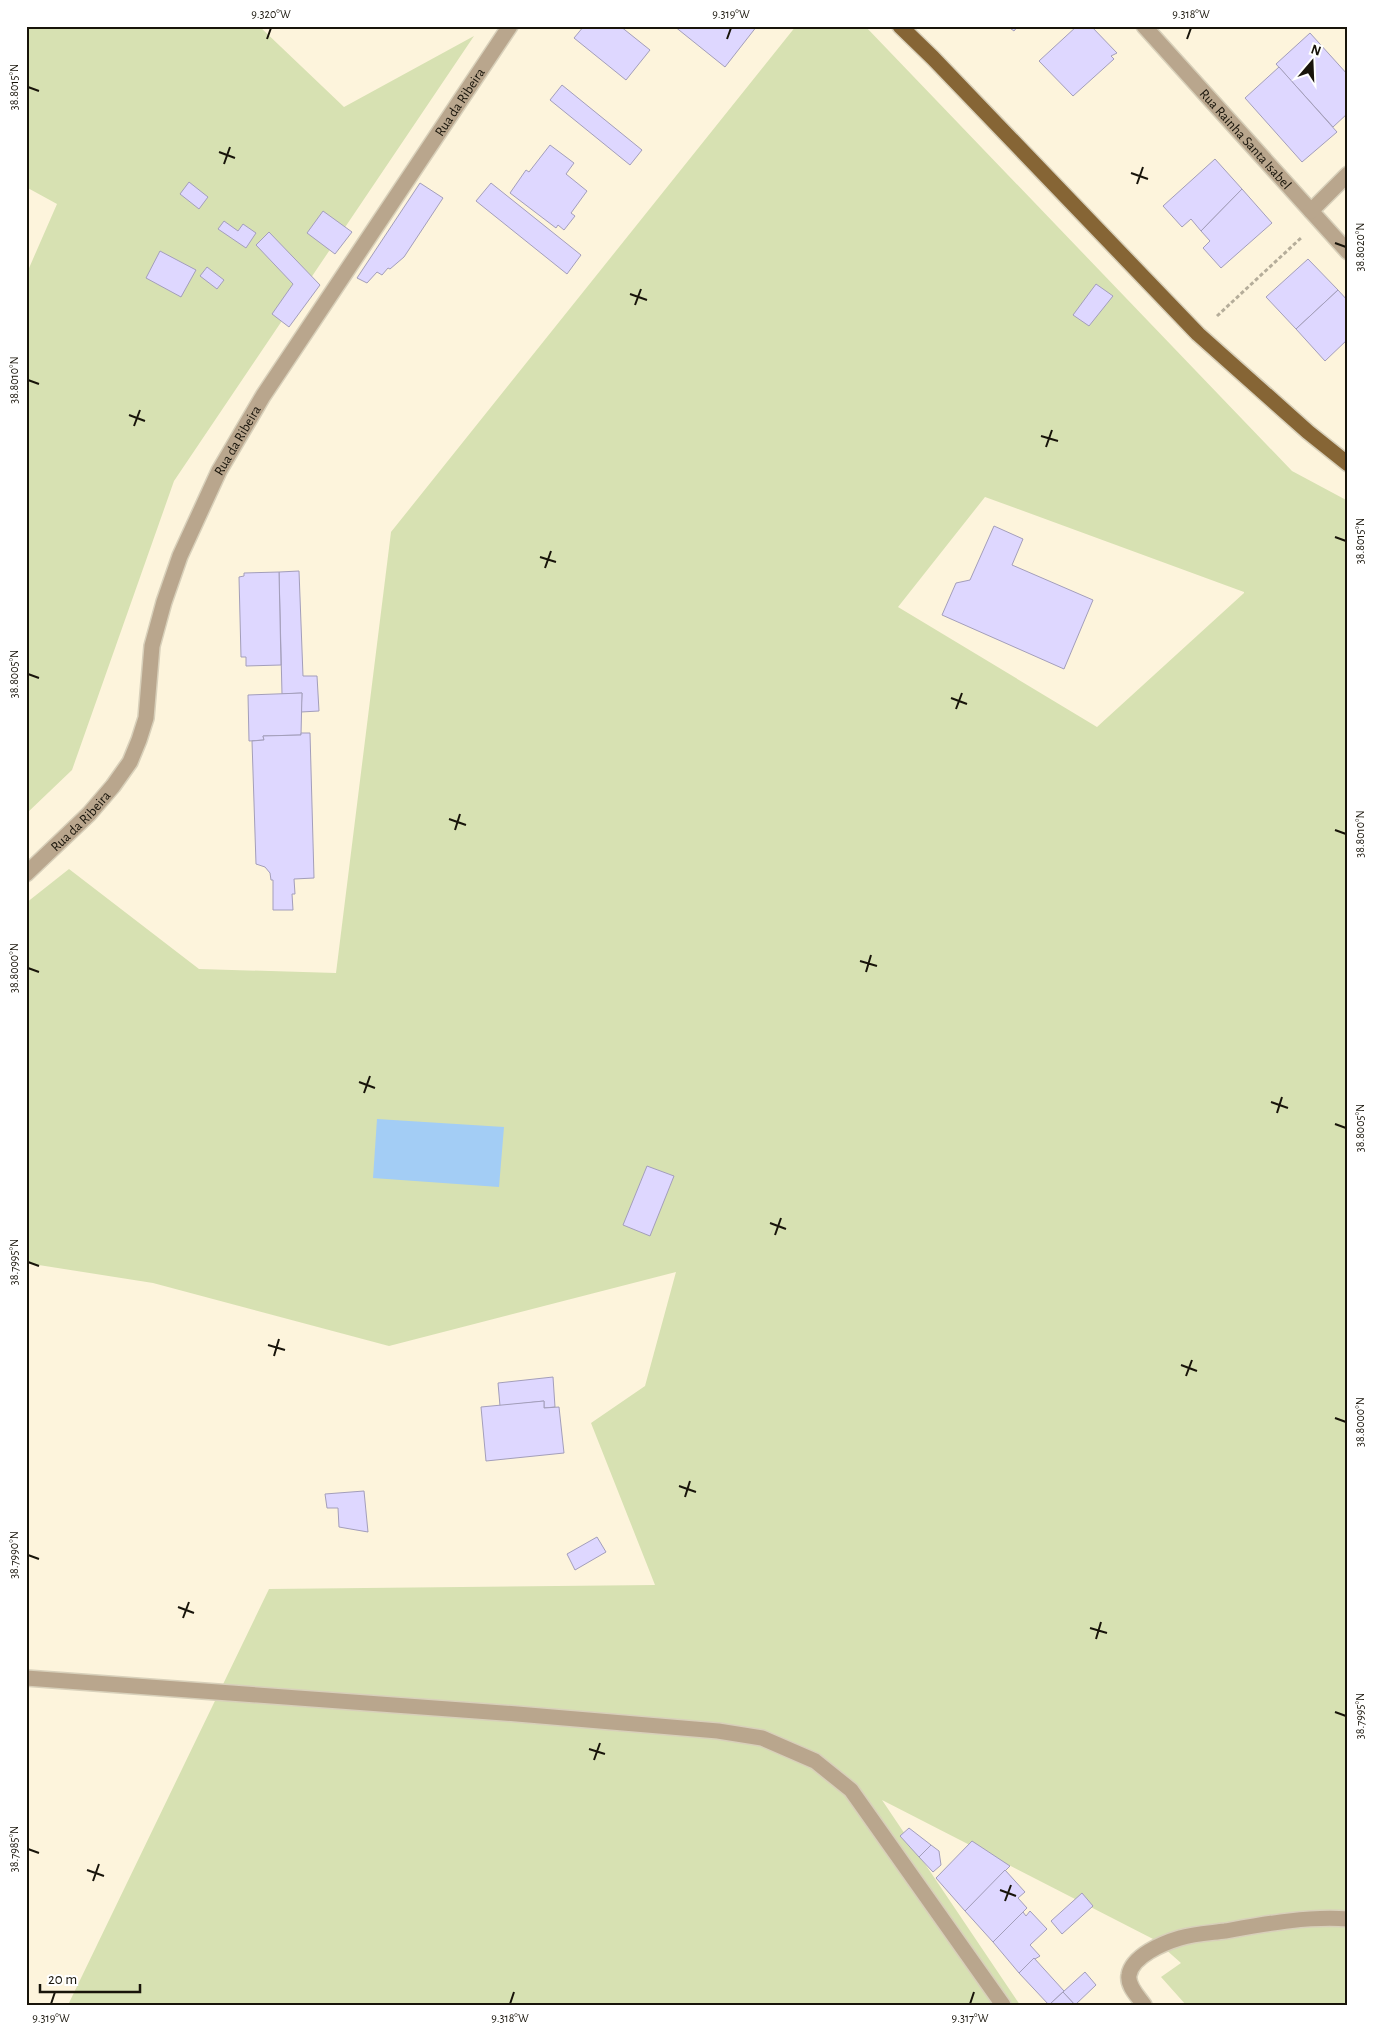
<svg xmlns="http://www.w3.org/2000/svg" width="1374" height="2031" viewBox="0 0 1374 2031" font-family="'Alegreya Sans',sans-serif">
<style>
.green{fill:#d7e1b2;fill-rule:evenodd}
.water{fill:#a3cdf5}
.building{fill:#ded7ff;stroke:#a39eba}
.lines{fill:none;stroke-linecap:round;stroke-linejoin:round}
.minor-casing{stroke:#d8d0ba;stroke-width:18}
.major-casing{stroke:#d8d0ba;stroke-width:18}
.path{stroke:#b5ad9a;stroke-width:3;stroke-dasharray:4 2.5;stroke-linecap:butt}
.minor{stroke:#b9a68d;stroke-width:15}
.major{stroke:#866535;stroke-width:15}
.ticks{fill:none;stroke:#18140a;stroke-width:2}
.labels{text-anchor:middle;stroke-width:4;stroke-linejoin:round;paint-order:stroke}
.street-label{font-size:14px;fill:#18140a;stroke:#fff}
.neatline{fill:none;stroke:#18140a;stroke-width:2}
.ticks-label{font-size:12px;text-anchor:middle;fill:#18140a}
</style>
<rect width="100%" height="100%" fill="#fdf4dc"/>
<g class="green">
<path d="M26,26h233l85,81 130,-71 -300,445 -102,289 -46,44v-539l31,-71 -31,-17z"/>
<path d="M796,26h69l427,445 56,30v1504h-162l-25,-28 20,-14 -26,-23 -273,-140 138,205h-952l201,-416 386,-4 -64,-162 54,-37 31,-114 -287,74 -236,-63 -127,-20v-360l43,-34 130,100 137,4 55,-441zM985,497l259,95v1l-147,134 -199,-120z"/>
</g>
<path class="water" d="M377,1119l127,8 -5,60 -126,-9z"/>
<g class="building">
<path d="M584,26h36l30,24 -24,30 -52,-42z"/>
<path d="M674,26h83l-32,41z"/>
<path d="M1007,26h11l-4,5z"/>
<path d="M1077,26h14l26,27 -6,3 3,3 -41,37 -34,-35z"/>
<path d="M1310,33l38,42v38l-15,14 -57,-63z"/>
<path d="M1279,67l58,65 -35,30 -57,-64z"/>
<path d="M562,85l80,65 -12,15 -80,-65z"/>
<path d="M550,145l24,18 -8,11 21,17 -16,22 4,3 -11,14 -6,-5 -2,3 -46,-35 16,-23 3,2z"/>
<path d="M1215,159l27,30 -41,42 -10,-12 -9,8 -19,-21z"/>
<path d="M189,182l19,15 -9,12 -19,-15z"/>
<path d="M420,183l23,15 -39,59 -14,12 -2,-1 -6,7 -5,-3 -10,11 -10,-5z"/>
<path d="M491,183l90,72 -14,19 -91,-73z"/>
<path d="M1242,189l30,34 -51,45 -18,-20 7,-7 -9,-10z"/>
<path d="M323,211l29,21 -17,22 -28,-21z"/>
<path d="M224,221l14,10 5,-7 13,9 -10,15 -28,-19z"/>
<path d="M269,232l51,53 -31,42 -17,-13 21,-30 -37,-39z"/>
<path d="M160,251l36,19 -15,27 -35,-19z"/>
<path d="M1308,259l30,31 -42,39 -30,-32z"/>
<path d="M207,267l17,13 -7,9 -17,-13z"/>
<path d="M1096,284l17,12 -24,30 -16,-11z"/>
<path d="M1338,290l10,11v38l-23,22 -29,-32z"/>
<path d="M994,526l29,13 -11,26 81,35 -29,69 -122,-54 14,-32 14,-3z"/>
<path d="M299,571l4,105h14l2,35 -18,1 1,-19 -20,1 -3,-122z"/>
<path d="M279,572l2,93 -35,1v-9h-5l-2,-80 5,-1v-3z"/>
<path d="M302,693l-1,42 -38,1 1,4 -15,1 -1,-46z"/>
<path d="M301,733h9l4,145 -20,1 1,15h-3l1,16h-20v-30h-2l-1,-7 -5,-6 -9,-3 -4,-123 12,-1 -1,-4 38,-1z"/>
<path d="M647,1166l27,10 -24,60 -27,-11z"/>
<path d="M553,1377l2,30 -11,1v-7l-44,5 -2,-23z"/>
<path d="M544,1401v7l15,-1 5,46 -78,8 -5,-54z"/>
<path d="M364,1491l4,41 -29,-5 -1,-19h-11l-2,-14z"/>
<path d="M597,1537l9,15 -31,18 -8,-16z"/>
<path d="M909,1828l22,17 -12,12 -19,-21z"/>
<path d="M972,1841l38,25 -45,45 -29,-33z"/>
<path d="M931,1845l8,6 2,14 -8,7 -14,-15z"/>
<path d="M1005,1870l20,22 -7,6 9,10 -34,34 -28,-31z"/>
<path d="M1082,1893l11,13 -31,28 -11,-13z"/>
<path d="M1030,1911l17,18 -17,16 10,11 -5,3 -1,-1 -15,15 -26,-31 30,-30 3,4z"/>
<path d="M1034,1958l30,33 -15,14 -30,-32z"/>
<path d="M1085,1972l11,13 -21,20 -12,-13z"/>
<path d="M1063,1992l12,13h-26z"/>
</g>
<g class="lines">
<defs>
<g id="minor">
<path id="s1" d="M1144,26l204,226"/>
<path d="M1311,211l37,-37"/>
<path id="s2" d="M26,874l63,-60 24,-28 17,-24 9,-22 7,-22 6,-72 12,-44 16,-46 39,-85 44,-75 247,-370"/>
<path d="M26,1678l491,36 201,17 44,7 53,23 36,29 152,215"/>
<path d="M1144,2005c-6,-9 -17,-19 -15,-30 3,-19 34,-32 51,-37 14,-4 30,-5 45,-7 40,-7 82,-15 123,-12"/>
</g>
<path id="major" d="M900,26l33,32 265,276 110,98 40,32"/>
</defs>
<use href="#minor" class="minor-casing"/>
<use href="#major" class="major-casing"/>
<path class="path" d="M1217,316l85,-79"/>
<use href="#minor" class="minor"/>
<use href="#major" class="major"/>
</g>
<path class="ticks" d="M267,39l4,-11M727,39l4,-11M1187,39l4,-11M28,87l11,4M219,152l16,6M224,164l6,-17M1131,173l17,6M1137,184l6,-17M1335,243l11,4M630,294l17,6M635,305l6,-16M28,380l11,4M129,415l16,6M134,426l6,-16M1041,436l17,5M1046,447l6,-17M1335,537l11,4M540,557l16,5M545,568l6,-17M28,674l11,4M951,698l16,6M956,709l6,-16M449,819l17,6M455,830l5,-16M1335,830l11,4M860,961l17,5M28,968l11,4M866,972l5,-17M359,1082l16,6M364,1093l6,-17M1271,1102l17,6M1277,1113l5,-16M1335,1124l11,4M770,1223l16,6M775,1235l6,-17M28,1262l11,4M268,1345l17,5M274,1356l5,-17M1181,1365l16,6M1186,1376l6,-16M1335,1418l11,4M679,1486l17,6M685,1497l5,-16M28,1555l11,4M178,1607l16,6M183,1618l6,-16M1090,1628l17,5M1096,1639l5,-17M1335,1712l11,4M589,1749l16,5M594,1760l6,-17M28,1849l11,4M87,1870l17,6M93,1881l6,-17M1000,1890l16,6M1005,1901l6,-16M51,2004l4,-12M510,2004l4,-12M970,2004l4,-12"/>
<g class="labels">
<g class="street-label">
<text dy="5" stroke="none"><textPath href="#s2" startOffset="901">Rua da Ribeira</textPath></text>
<text dy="5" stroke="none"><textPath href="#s1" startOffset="152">Rua Rainha Santa Isabel</textPath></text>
<text dy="5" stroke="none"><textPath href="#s2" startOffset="496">Rua da Ribeira</textPath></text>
<text dy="5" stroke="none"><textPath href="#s2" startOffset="76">Rua da Ribeira</textPath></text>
</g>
</g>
<rect width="1374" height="2031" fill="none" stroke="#ffffff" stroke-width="55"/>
<g transform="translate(1312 62) rotate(19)" stroke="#ffffff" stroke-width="4" paint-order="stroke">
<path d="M0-4L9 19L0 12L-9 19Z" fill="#18140a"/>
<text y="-8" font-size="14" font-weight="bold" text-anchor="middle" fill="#18140a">N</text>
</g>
<path d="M40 1984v8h100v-8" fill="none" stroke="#18140a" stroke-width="2.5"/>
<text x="48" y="1984" font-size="15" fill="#18140a" stroke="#ffffff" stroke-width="4" paint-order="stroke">20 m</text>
<rect x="28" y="28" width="1318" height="1976" class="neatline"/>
<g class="ticks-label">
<text x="271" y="18">9.320°W</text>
<text x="731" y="18">9.319°W</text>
<text x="1191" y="18">9.318°W</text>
<text transform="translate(14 87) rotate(-90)" y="4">38.8015°N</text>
<text transform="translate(1360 247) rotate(-90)" y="4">38.8020°N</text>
<text transform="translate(14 380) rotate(-90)" y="4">38.8010°N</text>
<text transform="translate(1360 541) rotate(-90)" y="4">38.8015°N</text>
<text transform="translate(14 674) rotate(-90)" y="4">38.8005°N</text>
<text transform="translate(1360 834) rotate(-90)" y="4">38.8010°N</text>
<text transform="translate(14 968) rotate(-90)" y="4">38.8000°N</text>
<text transform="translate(1360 1128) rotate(-90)" y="4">38.8005°N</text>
<text transform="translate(14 1262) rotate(-90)" y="4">38.7995°N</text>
<text transform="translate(1360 1422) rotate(-90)" y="4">38.8000°N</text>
<text transform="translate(14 1555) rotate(-90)" y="4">38.7990°N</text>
<text transform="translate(1360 1716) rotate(-90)" y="4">38.7995°N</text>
<text transform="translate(14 1849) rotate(-90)" y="4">38.7985°N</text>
<text x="51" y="2022">9.319°W</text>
<text x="510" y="2022">9.318°W</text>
<text x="970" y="2022">9.317°W</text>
</g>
</svg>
